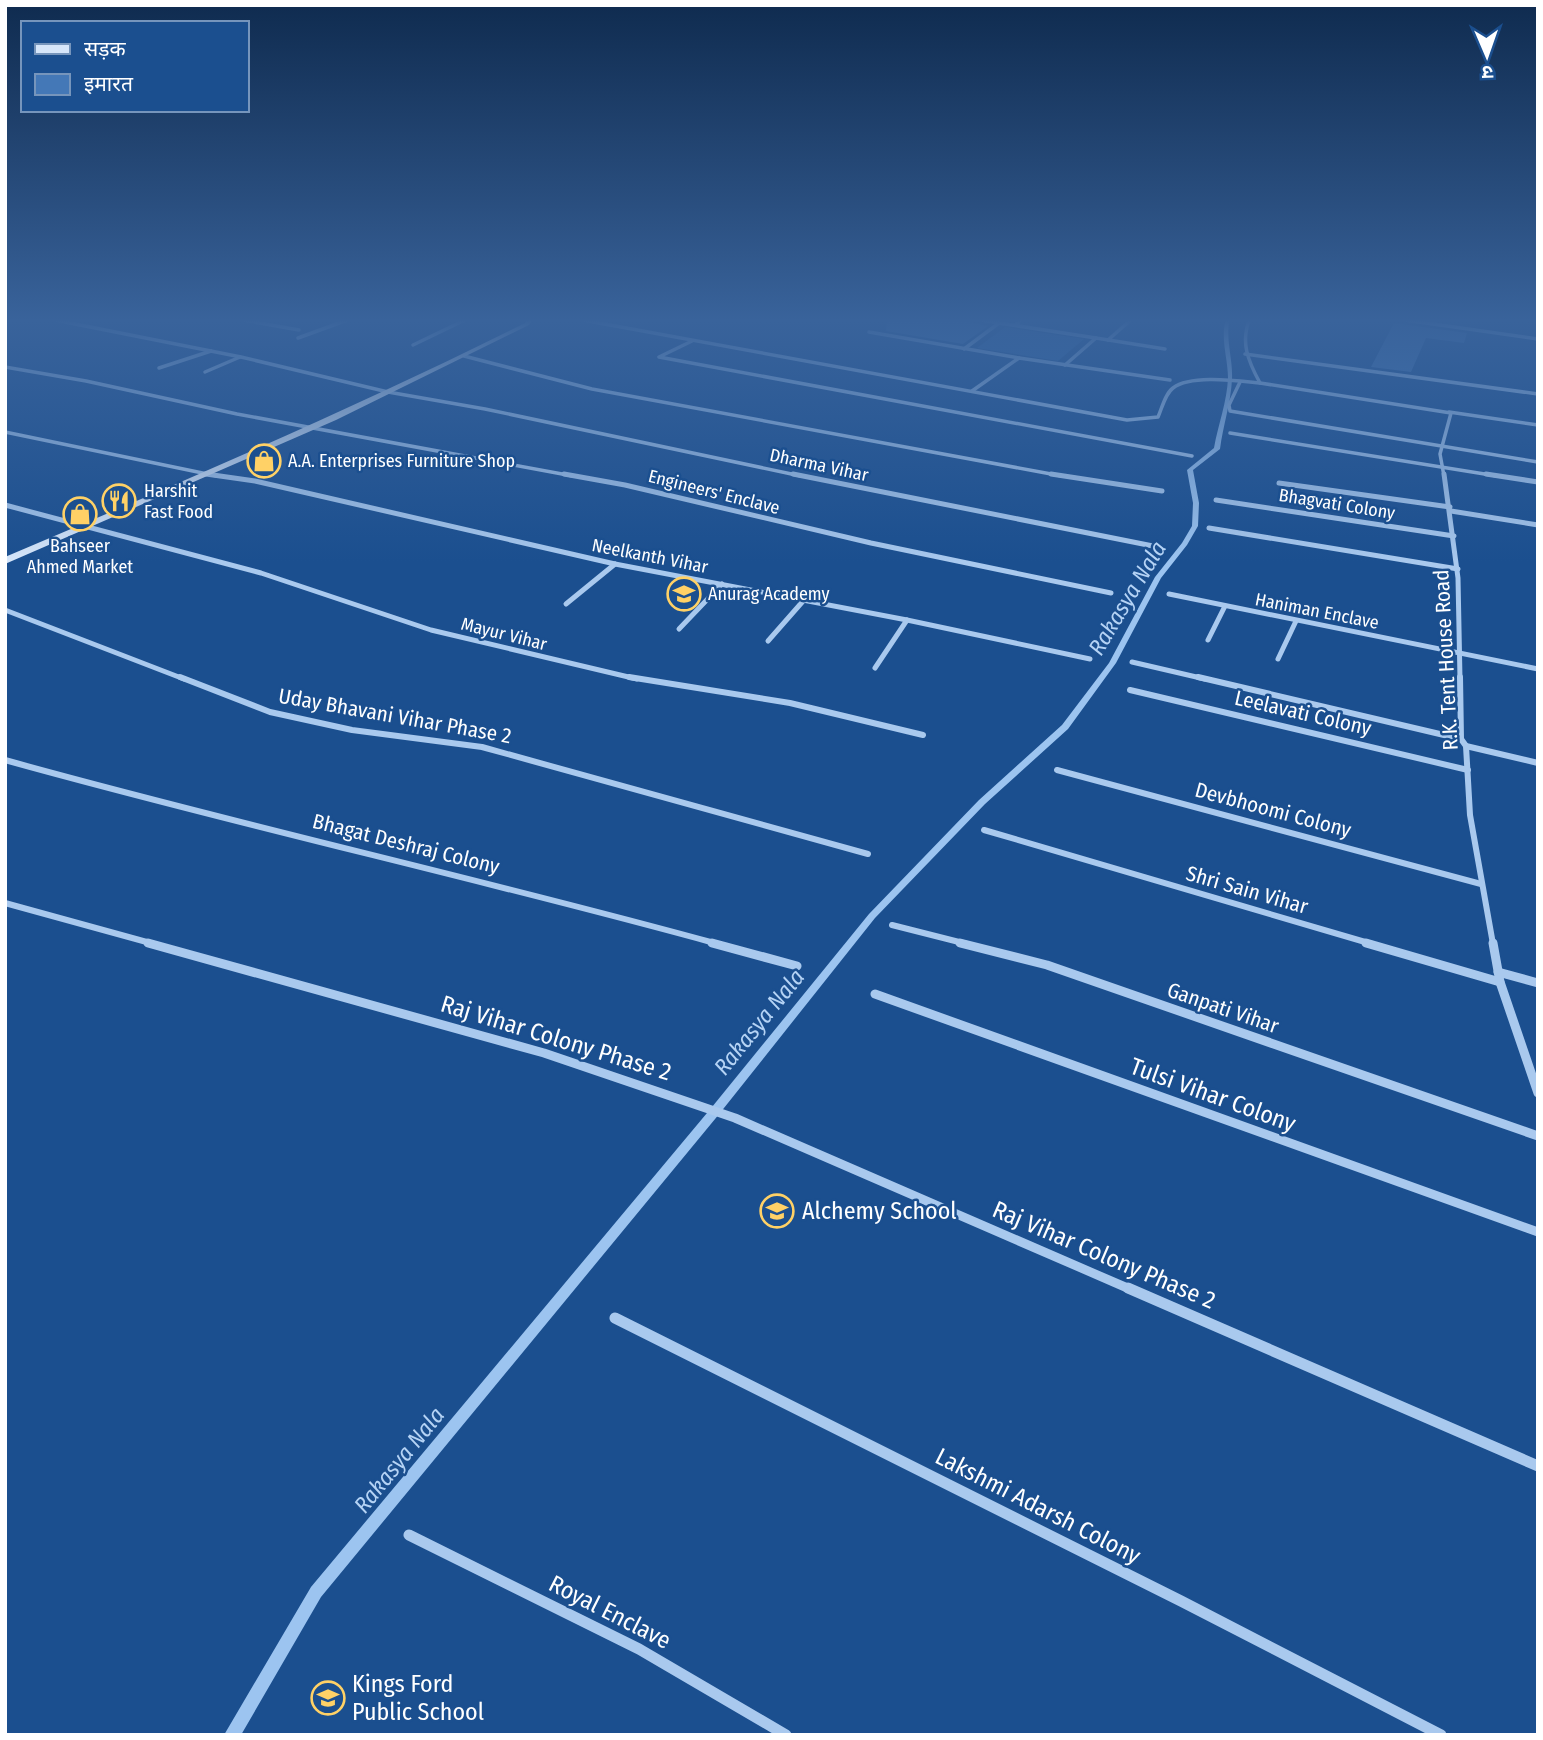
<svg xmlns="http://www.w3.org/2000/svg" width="1543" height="1740" viewBox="0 0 1543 1740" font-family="'Fira Sans Condensed','Noto Sans Devanagari',sans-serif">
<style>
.green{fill:#2e69ad}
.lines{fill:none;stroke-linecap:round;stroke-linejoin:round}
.stream{fill:#9cc4f0;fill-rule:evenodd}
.building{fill:#4478b7}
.street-far4{stroke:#a9c9ee;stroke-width:3.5}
.street-far3{stroke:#a9c9ee;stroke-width:5}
.street-far2{stroke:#a9c9ee;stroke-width:6}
.street-far1{stroke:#a9c9ee;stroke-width:9}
.street{stroke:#a9c9ee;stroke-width:11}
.secondary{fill:#d6e6fa;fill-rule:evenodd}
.labels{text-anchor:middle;stroke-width:5;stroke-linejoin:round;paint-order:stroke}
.far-poi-label{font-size:18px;fill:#fff;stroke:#1b4f8f;text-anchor:start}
.far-street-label{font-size:18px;fill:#fff;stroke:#1b4f8f}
.street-label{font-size:21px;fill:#fff;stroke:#1b4f8f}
.water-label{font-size:23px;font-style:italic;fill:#b5d3f5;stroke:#1b4f8f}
.near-street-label{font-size:24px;fill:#fff;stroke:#1b4f8f}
.near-poi-label{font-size:24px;fill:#fff;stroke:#1b4f8f;text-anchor:start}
</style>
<rect width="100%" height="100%" fill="#1b4f8f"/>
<path class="green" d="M1005,327l79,12 -26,22 -81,-13z"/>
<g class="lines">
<path class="stream" d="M1226,318h4c-5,21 3,40 2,61 -1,23 -9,47 -12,70l-27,21 6,33 -1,23 -11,19 -26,33 -45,85 -48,66 -83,75 -110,114 -155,195 -399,484 -80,138h-17l87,-148 401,-480 157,-193 110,-114 83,-75 47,-62 46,-86 27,-34 10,-17 1,-23 -6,-33 27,-22c4,-23 13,-46 14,-70 0,-20 -8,-39 -2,-60z"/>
</g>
<g class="building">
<path d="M887,318h62l39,8 -25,18 -77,-13z"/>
<path d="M1394,323l73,10 -3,10 -38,-5 -15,34 -40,-5z"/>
</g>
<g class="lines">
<g class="street-far4">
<path d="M45,318l196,39 147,35 97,17 316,67"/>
<path d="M232,318l67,12"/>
<path d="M572,318l555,102 31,-3c4,-9 7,-23 15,-29 18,-14 66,-7 87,-5 -12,-22 -20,-41 -10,-65"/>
<path d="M971,318l28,5"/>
<path d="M1391,318l147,21"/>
<path d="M1015,325l9,-7"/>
<path d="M869,332l150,26 -47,33"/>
<path d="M298,338l55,-20"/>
<path d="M1096,338l69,11"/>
<path d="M1108,340l25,-22"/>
<path d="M692,341l-33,16 533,99"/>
<path d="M413,345l56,-27"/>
<path d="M964,349l35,-26 97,15 -31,27"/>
<path d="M1245,354l293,40"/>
<path d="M464,356l128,33 470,87"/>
<path d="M1019,358l151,22"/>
<path d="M5,367l81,14 151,33 336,62"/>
<path d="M159,368l52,-17"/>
<path d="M205,372l35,-15"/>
<path d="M1240,382l-11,23 1,6 308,51"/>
<path d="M1260,383l191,30 -11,41 4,22"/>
<path d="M1449,412l89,13"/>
<path d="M5,432l212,44"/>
<path d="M1230,433l267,43"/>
</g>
<g class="street-far3">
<path d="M206,474l49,7 360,83 292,56 183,39"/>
<path d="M564,474l61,11 246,58 240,50"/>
<path d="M793,474l370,74"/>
<path d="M1051,474l111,17"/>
<path d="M1444,474l14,104 2,101"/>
<path d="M1486,474l52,8"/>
<path d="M1279,483l171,24"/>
<path d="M1216,500l238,36"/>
<path d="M5,505l256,68 170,57 206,49"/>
<path d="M1451,511l87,14"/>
<path d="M1209,528l249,41"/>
<path d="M1169,594l369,75"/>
<path d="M566,604l49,-40"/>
<path d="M5,610l179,69"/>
<path d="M679,629l43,-45"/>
<path d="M1208,640l17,-34"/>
<path d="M768,641l36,-41"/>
<path d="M1278,659l18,-38"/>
<path d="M1132,662l73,17"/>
<path d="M875,668l32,-48"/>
</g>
<g class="street-far2">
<path d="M180,677l90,35 82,18 130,17 386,107"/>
<path d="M629,677l161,26 133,32"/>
<path d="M1198,677l263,62"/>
<path d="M1460,677l1,62 5,7 4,69 23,129"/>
<path d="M1130,690l338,80"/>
<path d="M1466,746l72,17"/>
<path d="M5,760c237,66 477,119 713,184"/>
<path d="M1057,770l424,114"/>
<path d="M984,830l388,114"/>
<path d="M5,903l149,41"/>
<path d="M892,925l75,19"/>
</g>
<g class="street-far1">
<path d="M148,943l396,110 191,65 397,172"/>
<path d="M712,943l85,23"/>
<path d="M960,943l87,22 491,171"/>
<path d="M1366,943l134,39"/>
<path d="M1493,943l7,39 38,111"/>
<path d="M1498,972l40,11"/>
<path d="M875,994l663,238"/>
</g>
<g class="street">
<path d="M1128,1288l410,178"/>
<path d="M615,1318l566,283 260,134"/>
<path d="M409,1535l230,114 147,86"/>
</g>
<path class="secondary" d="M527,318h7l-5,7 -193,95 -331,144v-7c175,-74 350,-149 520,-234z"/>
</g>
<linearGradient id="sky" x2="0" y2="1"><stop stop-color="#0f2b4f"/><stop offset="0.57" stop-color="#39639b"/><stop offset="1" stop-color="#39639b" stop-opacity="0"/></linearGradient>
<rect width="1543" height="562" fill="url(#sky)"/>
<defs>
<symbol id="shop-ring" viewBox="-11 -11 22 22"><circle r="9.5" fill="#1b4f8f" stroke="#ffd166" stroke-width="1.5"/><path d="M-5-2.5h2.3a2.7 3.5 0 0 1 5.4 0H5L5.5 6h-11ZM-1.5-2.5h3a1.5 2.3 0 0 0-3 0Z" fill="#ffd166"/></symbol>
<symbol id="restaurant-ring" viewBox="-11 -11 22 22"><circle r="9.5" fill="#1b4f8f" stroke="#ffd166" stroke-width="1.5"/><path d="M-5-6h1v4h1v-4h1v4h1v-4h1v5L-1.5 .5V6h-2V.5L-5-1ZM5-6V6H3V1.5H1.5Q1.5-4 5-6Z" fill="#ffd166"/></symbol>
<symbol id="school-ring" viewBox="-11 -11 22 22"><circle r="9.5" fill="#1b4f8f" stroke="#ffd166" stroke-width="1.5"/><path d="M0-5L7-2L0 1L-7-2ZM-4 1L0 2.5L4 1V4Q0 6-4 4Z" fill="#ffd166"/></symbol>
</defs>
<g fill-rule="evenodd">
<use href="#shop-ring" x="245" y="442" width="38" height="38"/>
<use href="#restaurant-ring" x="100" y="482" width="38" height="38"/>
<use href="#shop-ring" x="61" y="495" width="38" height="38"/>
<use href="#school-ring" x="665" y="575" width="38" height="38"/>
<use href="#school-ring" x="758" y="1192" width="38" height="38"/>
<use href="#school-ring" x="309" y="1679" width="38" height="38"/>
</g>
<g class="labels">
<g class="far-poi-label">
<text x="288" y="467">A.A. Enterprises Furniture Shop</text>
<text x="144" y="497">Harshit<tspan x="144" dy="21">Fast Food</tspan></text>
<text x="80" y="552" text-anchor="middle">Bahseer<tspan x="80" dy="21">Ahmed Market</tspan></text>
<text x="708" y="600">Anurag Academy</text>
</g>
<g class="far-street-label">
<text transform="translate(819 465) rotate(12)" y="6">Dharma Vihar</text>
<text transform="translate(714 492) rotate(14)" y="6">Engineers' Enclave</text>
<text transform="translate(1337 504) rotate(9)" y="6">Bhagvati Colony</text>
<text transform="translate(650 556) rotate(11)" y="6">Neelkanth Vihar</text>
<text transform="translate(1317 611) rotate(11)" y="6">Haniman Enclave</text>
<text transform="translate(504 634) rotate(14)" y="6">Mayur Vihar</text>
</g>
<g class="street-label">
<text transform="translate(1446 660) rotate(-93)" y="7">R.K. Tent House Road</text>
<text transform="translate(1303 713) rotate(13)" y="7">Leelavati Colony</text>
<text transform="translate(395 716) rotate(10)" y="7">Uday Bhavani Vihar Phase 2</text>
<text transform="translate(1273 810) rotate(15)" y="7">Devbhoomi Colony</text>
<text transform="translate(406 844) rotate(14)" y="7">Bhagat Deshraj Colony</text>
<text transform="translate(1247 890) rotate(16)" y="7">Shri Sain Vihar</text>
<text transform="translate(1223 1008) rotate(19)" y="7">Ganpati Vihar</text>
</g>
<g class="water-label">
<text transform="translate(1127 598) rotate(-59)" y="8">Rakasya Nala</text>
<text transform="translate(759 1022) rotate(-51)" y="8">Rakasya Nala</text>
<text transform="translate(399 1460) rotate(-51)" y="8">Rakasya Nala</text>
</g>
<g class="near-street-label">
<text transform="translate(556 1038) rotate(17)" y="8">Raj Vihar Colony Phase 2</text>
<text transform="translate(1213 1095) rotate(20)" y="8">Tulsi Vihar Colony</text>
<text transform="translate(1104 1255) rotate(23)" y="8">Raj Vihar Colony Phase 2</text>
<text transform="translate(1038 1506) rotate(27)" y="8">Lakshmi Adarsh Colony</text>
<text transform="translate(610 1612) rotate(27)" y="8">Royal Enclave</text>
</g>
<g class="near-poi-label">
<text x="802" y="1219">Alchemy School</text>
<text x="352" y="1692">Kings Ford<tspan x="352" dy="28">Public School</tspan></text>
</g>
</g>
<rect width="1543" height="1740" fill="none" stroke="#ffffff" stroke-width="14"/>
<rect x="21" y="21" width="228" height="91" fill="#1b4f8f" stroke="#7695bc" stroke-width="2"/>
<rect x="35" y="44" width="35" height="10" fill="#d6e6fa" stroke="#7695bc" stroke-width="2"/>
<text x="84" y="56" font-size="21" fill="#ffffff">सड़क</text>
<rect x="35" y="74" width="35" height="21" fill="#4478b7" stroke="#7695bc" stroke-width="2"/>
<text x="84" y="91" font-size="21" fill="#ffffff">इमारत</text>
<g transform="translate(1487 56) rotate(178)" stroke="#1b4f8f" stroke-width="5" paint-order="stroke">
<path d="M0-5L12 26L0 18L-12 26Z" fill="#ffffff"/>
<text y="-10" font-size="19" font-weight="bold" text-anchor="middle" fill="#ffffff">उ</text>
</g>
</svg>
